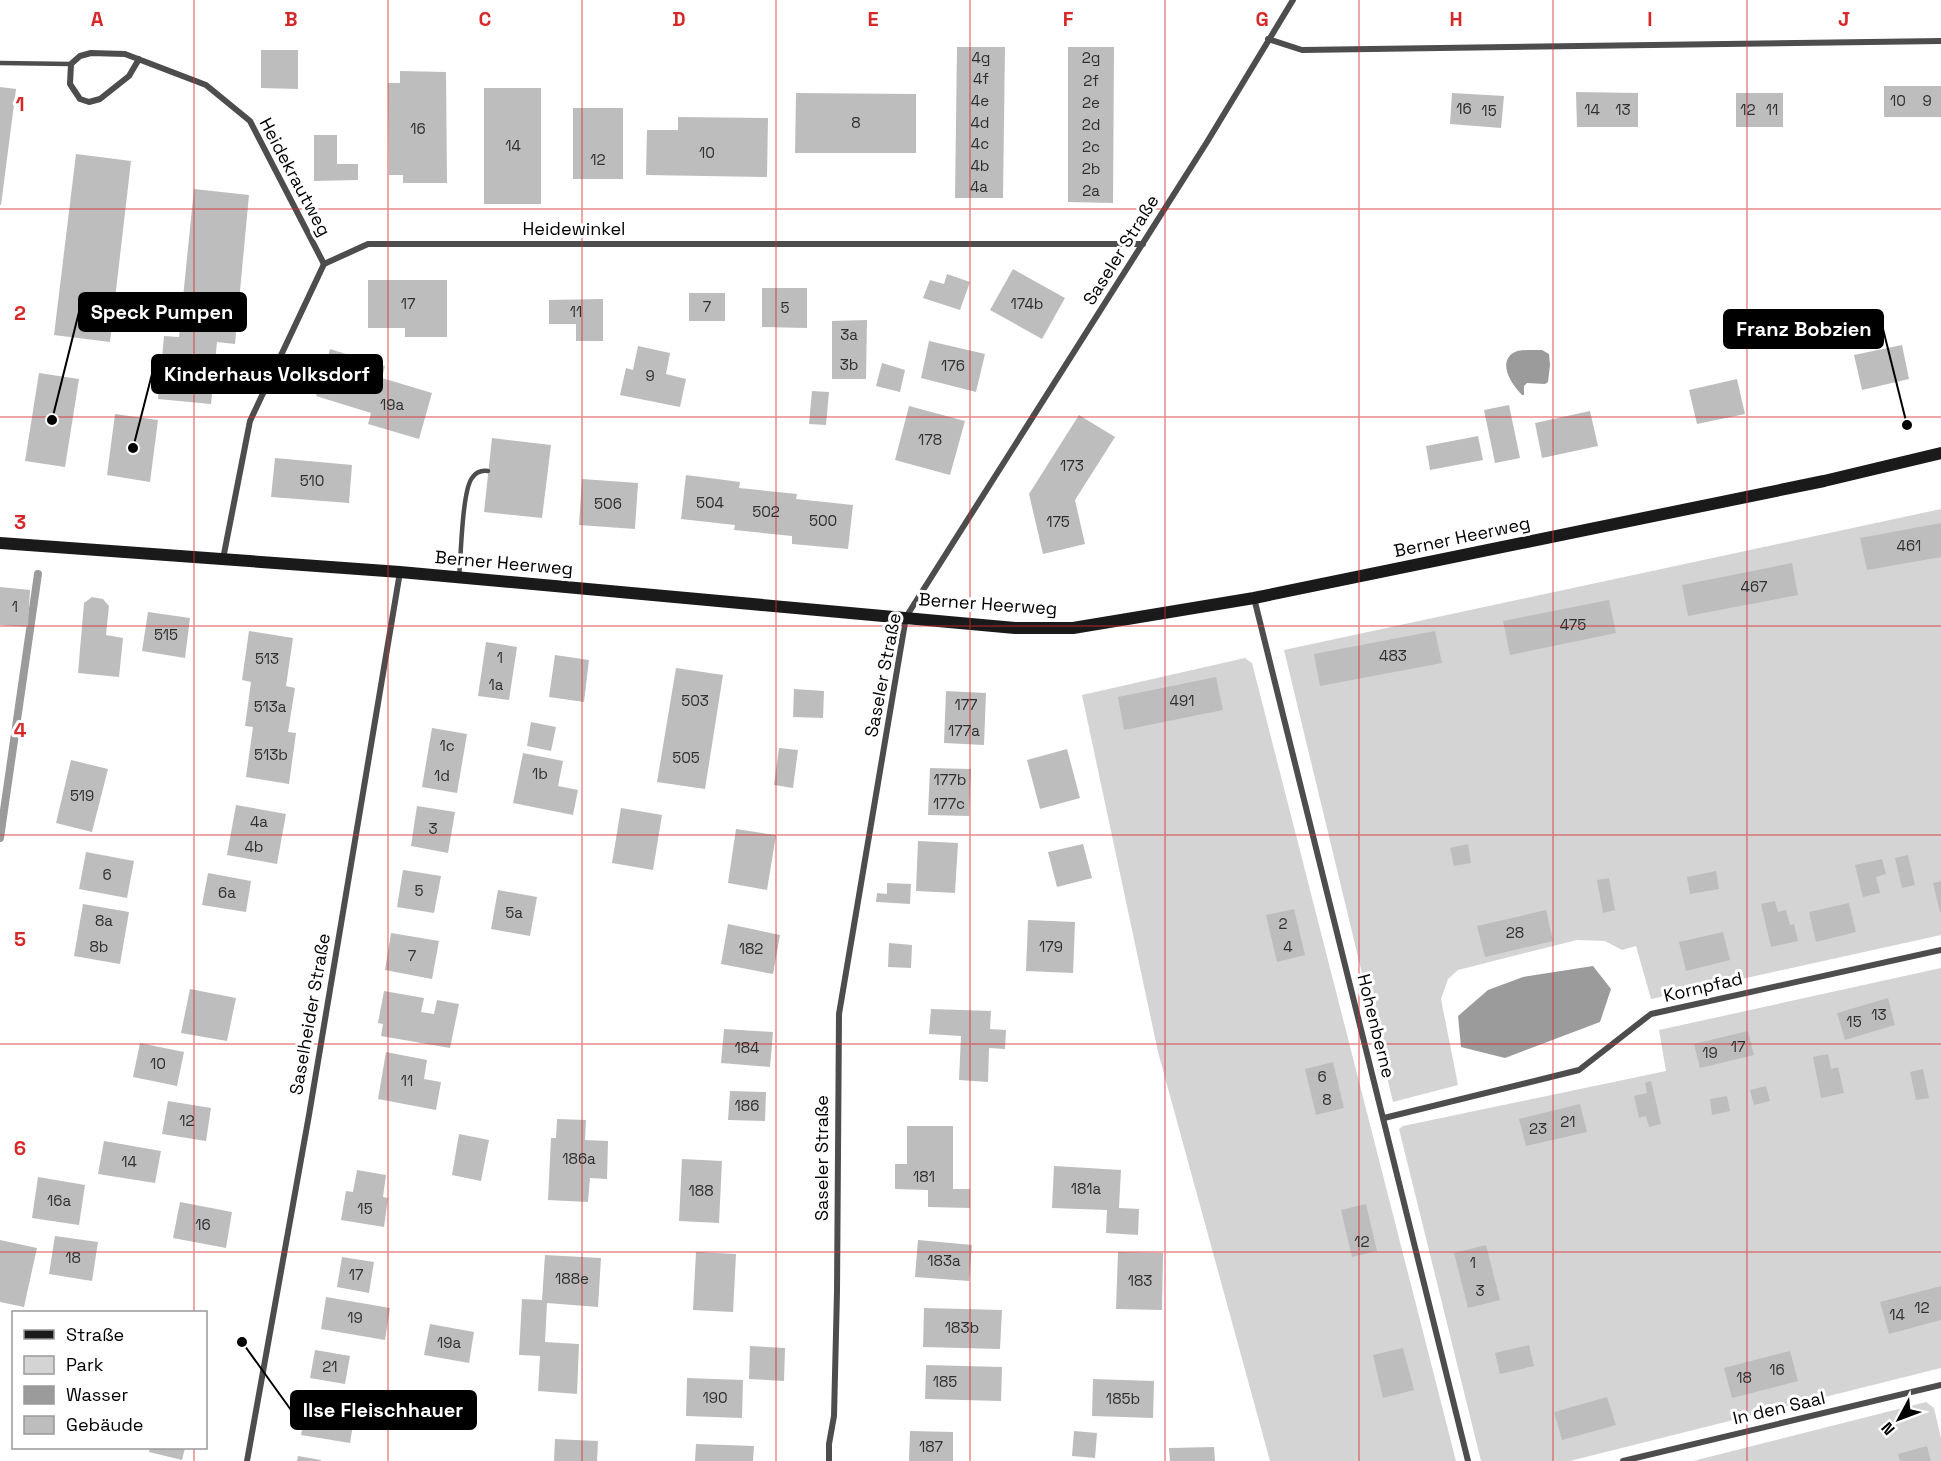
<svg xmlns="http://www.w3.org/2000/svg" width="1941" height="1461" viewBox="0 0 1941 1461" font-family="'Space Grotesk',sans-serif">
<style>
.green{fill:#d4d4d4}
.water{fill:#9b9b9b}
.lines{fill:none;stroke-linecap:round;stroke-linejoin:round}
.stream{stroke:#9b9b9b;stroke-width:8}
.building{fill:#bdbdbd}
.service{stroke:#4d4d4d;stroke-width:4.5}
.minor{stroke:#4d4d4d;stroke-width:6}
.secondary{stroke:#1a1a1a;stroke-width:12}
.grid{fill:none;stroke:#d62828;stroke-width:1.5;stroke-opacity:0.55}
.labels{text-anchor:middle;stroke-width:6;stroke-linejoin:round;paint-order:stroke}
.number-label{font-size:15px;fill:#2f2f2f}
.street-label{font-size:18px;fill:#000;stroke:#fff}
.grid-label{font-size:20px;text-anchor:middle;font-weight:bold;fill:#d62828;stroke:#fff;stroke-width:6;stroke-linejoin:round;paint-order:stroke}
.leader{fill:none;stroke:#000;stroke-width:2}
.callout-dot{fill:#000;stroke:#fff;stroke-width:2}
.callout{fill:#000;stroke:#000;stroke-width:2}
.callout-label{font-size:20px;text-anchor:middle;font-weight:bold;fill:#fff}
</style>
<rect width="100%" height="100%" fill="#fff"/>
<g class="green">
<path d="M1941,509v426l-290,64 -15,-53 -14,4 -17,-9 -28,-1 -119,30 -10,9 -7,20 17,86 -65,17 -109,-452z"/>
<path d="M1245,658l7,5 204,798h-186l-112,-409 -76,-357z"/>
<path d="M1941,968v400l-371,93h-89l-82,-332 4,-3 263,-55 -7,-41z"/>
<path d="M1926,1402l8,6 7,30v23h-248z"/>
</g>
<g class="water">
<path d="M1542,350l7,4 1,11 -2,17 -3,2 -18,-1 -3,3v9h-2c-9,-9 -25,-31 -9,-42 6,-4 21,-3 29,-3z"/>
<path d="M1593,966l18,23 -11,33 -95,36 -44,-11 -3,-31 30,-26 35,-13z"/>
</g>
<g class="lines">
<path class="stream" d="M0,838l38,-264"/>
</g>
<g class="building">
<path d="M957,47h48l-2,151h-48z"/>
<path d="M1068,47h46l-1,156 -45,-1z"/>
<path d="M261,50h37v39l-37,-1z"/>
<path d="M400,71l46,1 1,111h-44v-8h-14l-1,-92h12z"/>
<rect x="1884" y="86" width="57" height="31"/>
<path d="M0,87l16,2 -15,116h-1z"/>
<rect x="484" y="88" width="57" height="116"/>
<path d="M1576,92l62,1v34h-61z"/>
<path d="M796,93l120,1v59h-121z"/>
<path d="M1452,93l52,3 -3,32 -51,-4z"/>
<rect x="1736" y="93" width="47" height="34"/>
<rect x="573" y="108" width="50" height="71"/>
<path d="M678,117l90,1 -1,59 -121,-2 1,-45h31z"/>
<path d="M314,135h23v29h21v16l-44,1z"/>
<path d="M76,154l55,7 -21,181 -56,-7z"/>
<path d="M194,189l55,6 -14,149 -18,-2 -6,62 -53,-5 6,-63 15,1z"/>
<path d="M1013,269l52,29 -23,41 -52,-29z"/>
<path d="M947,274l23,8 -10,28 -37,-12 7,-18 14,4z"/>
<path d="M368,280h79v57h-42v-9h-37z"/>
<path d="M762,288h45v40l-45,-1z"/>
<rect x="689" y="293" width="36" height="28"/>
<path d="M603,299v42h-27v-17h-27v-24z"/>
<path d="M867,320l-1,59h-34v-58z"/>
<path d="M929,341l56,13 -9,38 -55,-14z"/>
<path d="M1902,345l7,34 -47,11 -8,-35z"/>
<path d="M638,346l32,7 -4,21 20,5 -6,28 -60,-12 6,-27 7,2z"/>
<path d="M330,349l55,17 -3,12 50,15 -13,46 -51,-15 3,-11 -55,-17z"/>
<path d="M882,363l23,7 -5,22 -24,-6z"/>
<path d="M39,373l40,6 -14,88 -40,-6z"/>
<path d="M1737,379l8,35 -48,10 -8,-34z"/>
<path d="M812,391l17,1 -3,33 -17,-1z"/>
<path d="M1509,405l11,53 -25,5 -11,-53z"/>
<path d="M909,406l56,15 -15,54 -55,-15z"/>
<path d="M1590,411l8,35 -56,12 -7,-35z"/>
<path d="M115,414l43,6 -8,62 -43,-7z"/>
<path d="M1079,415l36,22 -40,63 10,44 -42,10 -14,-60z"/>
<path d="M1478,436l5,24 -53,10 -4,-24z"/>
<path d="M492,438l59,7 -9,73 -58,-6z"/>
<path d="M275,458l77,7 -3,38 -78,-6z"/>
<path d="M686,475l54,7 -1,6 58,6 -1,5 57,6 -5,44 -56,-5v-8l-58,-6 1,-5 -54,-6z"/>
<path d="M582,479l56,4 -3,46 -56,-4z"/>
<path d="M1941,523v34l-74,13 -7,-32z"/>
<path d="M1792,563l6,32 -110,21 -6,-31z"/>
<path d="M0,587l30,3 -2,37 -28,-2z"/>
<path d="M92,597l11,2 6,7 -3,29 17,3 -4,39 -41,-4 6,-70z"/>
<path d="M1609,600l7,33 -106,22 -7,-34z"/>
<path d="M148,612l42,6 -5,40 -43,-7z"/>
<path d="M249,631l44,7 -7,48 9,2 -7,44 8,1 -7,51 -43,-7 7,-50 -8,-1 6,-44 -9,-2z"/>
<path d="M1435,631l7,32 -122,23 -6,-32z"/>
<path d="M486,642l31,5 -8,53 -31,-4z"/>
<path d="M555,655l34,5 -5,42 -35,-5z"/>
<path d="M676,668l47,7 -18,114 -48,-7z"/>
<path d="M1216,677l7,33 -99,20 -6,-33z"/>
<path d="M794,689l30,2 -1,27 -30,-1z"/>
<path d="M946,691l40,2 -2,52 -40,-2z"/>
<path d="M531,722l25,5 -5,24 -24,-5z"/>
<path d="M432,728l35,6 -10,59 -35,-6z"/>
<path d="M779,748l19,2 -5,38 -19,-3z"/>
<path d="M1067,749l13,49 -40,11 -13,-49z"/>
<path d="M523,753l40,8 -5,25 20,4 -5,25 -60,-12z"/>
<path d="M71,760l37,9 -16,63 -36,-9z"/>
<path d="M930,768l41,1 -2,47 -41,-1z"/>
<path d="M236,805l50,9 -9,50 -50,-9z"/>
<path d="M417,806l38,6 -7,41 -37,-7z"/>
<path d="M621,808l41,7 -9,55 -41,-7z"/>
<path d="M736,829l40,6 -9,55 -39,-7z"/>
<path d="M918,841l40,2 -3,50 -39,-2z"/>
<path d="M1083,844l9,34 -35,9 -9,-35z"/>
<path d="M1468,844l3,19 -17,3 -4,-18z"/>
<path d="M86,852l48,9 -7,37 -48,-9z"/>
<path d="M1908,855l7,30 -13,3 -7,-30z"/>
<path d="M1882,859l4,15 -10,3 4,16 -17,4 -8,-32z"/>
<path d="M403,870l38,6 -7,37 -37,-6z"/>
<path d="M1716,871l3,18 -29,5 -3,-17z"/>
<path d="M208,873l43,8 -5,31 -44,-7z"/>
<path d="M1609,878l6,32 -12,3 -6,-33z"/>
<path d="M1941,881v31h-1l-7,-29z"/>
<path d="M887,883l24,1 -1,20 -34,-2 1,-9 10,1z"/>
<path d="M498,890l39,7 -7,39 -39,-7z"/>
<path d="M1775,901l3,11 8,-2 4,15 4,-1 4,17 -27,6 -10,-43z"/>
<path d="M1849,903l7,29 -40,10 -7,-30z"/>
<path d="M83,904l46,8 -9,52 -46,-8z"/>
<path d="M1294,909l11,46 -28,7 -11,-47z"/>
<path d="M1546,910l7,31 -68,16 -8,-31z"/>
<path d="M1028,920l47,2 -2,51 -47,-2z"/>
<path d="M728,924l52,11 -7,39 -52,-10z"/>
<path d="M1723,932l7,28 -44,11 -7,-29z"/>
<path d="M391,933l48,8 -7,38 -47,-9z"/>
<path d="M889,943l23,2 -1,23 -23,-1z"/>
<path d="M190,989l46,9 -9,43 -46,-8z"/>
<path d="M384,991l40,7 -3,14 13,2 3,-14 22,4 -9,44 -69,-12 2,-12 -5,-1z"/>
<path d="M1888,998l7,27 -50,15 -8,-27z"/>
<path d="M931,1009l60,2 -1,18 16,1 -1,19 -16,-1 -1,34 -29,-2 2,-44 -32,-2z"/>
<path d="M724,1029l49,3 -3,35 -49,-4z"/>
<path d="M1748,1031l6,24 -54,13 -6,-24z"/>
<path d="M140,1043l44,9 -7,34 -44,-9z"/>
<path d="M386,1052l41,8 -3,19 17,3 -5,28 -58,-11z"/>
<path d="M1828,1054l3,15 7,-2 6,26 -23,5 -8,-41z"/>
<path d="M1333,1062l11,46 -28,7 -11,-46z"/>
<path d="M1923,1069l6,29 -13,2 -6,-28z"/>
<path d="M1651,1081l10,43 -12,3 -3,-11 -7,2 -5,-22 13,-3 -2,-10z"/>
<path d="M1766,1086l4,15 -16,4 -4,-15z"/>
<path d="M730,1091l36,1 -1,29 -37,-1z"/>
<path d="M1727,1096l3,15 -18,4 -2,-16z"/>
<path d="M168,1101l43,7 -5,33 -44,-7z"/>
<path d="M1580,1104l7,28 -61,14 -7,-27z"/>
<path d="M557,1119l29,1 -1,20 23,1 -1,38 -17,-1 -2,24 -40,-2 3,-62h5z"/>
<path d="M907,1126h46v63h17v19l-42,-1v-17l-33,-1v-25h12z"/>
<path d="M459,1134l30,6 -8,41 -29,-6z"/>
<path d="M104,1141l57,10 -6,32 -57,-9z"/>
<path d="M682,1159l40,2 -3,62 -40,-2z"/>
<path d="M1054,1166l67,4 -2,38 20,1 -1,26 -32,-2 1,-23 -55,-2z"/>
<path d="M357,1170l29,5 -3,22 5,1 -4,29 -43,-7 5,-29 7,1z"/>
<path d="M38,1177l47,8 -6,40 -47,-7z"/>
<path d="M180,1202l52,10 -6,36 -53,-10z"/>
<path d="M1366,1204l11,47 -25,6 -11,-47z"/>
<path d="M55,1236l43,6 -6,39 -43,-7z"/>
<path d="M0,1240l37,8 -13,59 -24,-5z"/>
<path d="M918,1240l54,5 -3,36 -54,-4z"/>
<path d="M1486,1245l14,55 -32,8 -14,-55z"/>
<path d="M696,1252l40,2 -3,58 -40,-2z"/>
<path d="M1118,1252l45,1 -1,57 -46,-1z"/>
<path d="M545,1255l56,3 -3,49 -51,-4 -2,39 34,2 -2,50 -39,-3 2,-35 -21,-1 3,-56 20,1z"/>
<path d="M342,1257l32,5 -5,31 -32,-6z"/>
<path d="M1941,1286v34l-52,14 -9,-32z"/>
<path d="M326,1297l64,11 -5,32 -64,-11z"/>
<path d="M924,1308l78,2 -2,39 -77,-2z"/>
<path d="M430,1324l44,8 -5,31 -45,-8z"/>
<path d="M1529,1345l5,21 -34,8 -5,-21z"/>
<path d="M750,1346l35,2 -1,33 -35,-2z"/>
<path d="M1403,1348l11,42 -31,8 -10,-43z"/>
<path d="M315,1350l35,6 -5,28 -35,-6z"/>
<path d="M1790,1351l8,30 -66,17 -8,-30z"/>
<path d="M926,1365l76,2 -1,34 -76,-2z"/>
<path d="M687,1378l56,2 -1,38 -56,-2z"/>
<path d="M1093,1379l61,2 -1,37 -61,-2z"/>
<path d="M1607,1397l9,28 -54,15 -8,-28z"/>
<path d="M307,1404l48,8 -5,31 -49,-8z"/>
<path d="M910,1431l43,1v29h-44z"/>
<path d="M1074,1431l23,2 -2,25 -23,-2z"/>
<path d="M555,1439l43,2 -1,20h-43z"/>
<path d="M696,1444l58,2 -1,15h-58z"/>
<path d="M1927,1446l4,15h-31l-2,-7z"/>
<path d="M1214,1447l1,14h-45l-1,-13z"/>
<path d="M150,1448h35l-3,12 -33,-8z"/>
<path d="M298,1456l23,4v1h-24z"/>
</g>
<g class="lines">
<g class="service">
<path d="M0,63l71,1"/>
<path d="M459,577c2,-20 3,-86 13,-99 4,-6 9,-8 16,-7"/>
</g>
<g class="minor">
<path d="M1268,39l34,11 639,-9"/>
<path d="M139,59l-10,17 -29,23 -11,3 -9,-3 -10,-15 1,-20 9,-8 11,-3 34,1 81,31 44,36 74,143"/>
<path d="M223,559l27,-138 74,-157 44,-20h775"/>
<path d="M1254,598l214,863"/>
<path d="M1384,1118l195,-48 72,-56 290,-64"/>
<path d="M247,1461l62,-346 91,-543"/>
<path d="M829,1461v-17l5,-28 3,-124 2,-278 67,-397 301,-475 86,-142"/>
<path d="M1623,1461l318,-76"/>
</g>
<path class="secondary" d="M0,543l400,29 615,56h58l181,-30 570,-117 117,-28"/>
</g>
<path class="grid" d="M194,0v1312M388,0v1461M582,0v1461M776,0v1461M970,0v1461M1165,0v1461M1359,0v1461M1553,0v1461M1747,0v1461M0,209h1941M0,417h1941M0,626h1941M0,835h1941M0,1044h1941M0,1252h1941M194,1448v13"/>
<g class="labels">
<g class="number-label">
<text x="981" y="63">4g</text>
<text x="1091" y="63">2g</text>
<text x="981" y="84">4f</text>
<text x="1091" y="86">2f</text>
<text x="980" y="106">4e</text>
<text x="1898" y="106">10</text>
<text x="1927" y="106">9</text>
<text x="1091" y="108">2e</text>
<text x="1464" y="114">16</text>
<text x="1592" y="115">14</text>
<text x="1623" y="115">13</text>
<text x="1748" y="115">12</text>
<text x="1772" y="115">11</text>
<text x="1489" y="116">15</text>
<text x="856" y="128">8</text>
<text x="980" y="128">4d</text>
<text x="1091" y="130">2d</text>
<text x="418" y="134">16</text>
<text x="980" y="149">4c</text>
<text x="513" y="151">14</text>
<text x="1091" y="152">2c</text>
<text x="707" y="158">10</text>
<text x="598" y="165">12</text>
<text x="980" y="171">4b</text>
<text x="1091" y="174">2b</text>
<text x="979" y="192">4a</text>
<text x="1091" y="196">2a</text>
<text x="408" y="309">17</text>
<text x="1027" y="309">174b</text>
<text x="707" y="312">7</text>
<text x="785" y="313">5</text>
<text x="576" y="317">11</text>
<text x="849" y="340">3a</text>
<text x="849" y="370">3b</text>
<text x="953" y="371">176</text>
<text x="650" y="381">9</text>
<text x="392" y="410">19a</text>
<text x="930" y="445">178</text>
<text x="1072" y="471">173</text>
<text x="312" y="486">510</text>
<text x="710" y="508">504</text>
<text x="608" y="509">506</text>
<text x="766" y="517">502</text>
<text x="823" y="526">500</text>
<text x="1058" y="527">175</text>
<text x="1909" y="551">461</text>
<text x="1754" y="592">467</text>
<text x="15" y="612">1</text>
<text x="1573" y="630">475</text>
<text x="166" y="640">515</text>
<text x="1393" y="661">483</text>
<text x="500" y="663">1</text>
<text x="267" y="664">513</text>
<text x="496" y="690">1a</text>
<text x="695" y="706">503</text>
<text x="1182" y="706">491</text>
<text x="966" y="710">177</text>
<text x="270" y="712">513a</text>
<text x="964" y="736">177a</text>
<text x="447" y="751">1c</text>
<text x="271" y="760">513b</text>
<text x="686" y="763">505</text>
<text x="540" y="779">1b</text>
<text x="442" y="781">1d</text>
<text x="950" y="785">177b</text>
<text x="82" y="801">519</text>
<text x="949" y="809">177c</text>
<text x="259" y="827">4a</text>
<text x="433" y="834">3</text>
<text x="254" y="852">4b</text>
<text x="107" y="880">6</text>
<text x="419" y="896">5</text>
<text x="227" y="898">6a</text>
<text x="514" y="918">5a</text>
<text x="104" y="926">8a</text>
<text x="1283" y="929">2</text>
<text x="1515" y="938">28</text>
<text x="99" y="952">8b</text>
<text x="1051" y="952">179</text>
<text x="1288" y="952">4</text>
<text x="751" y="954">182</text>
<text x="412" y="961">7</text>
<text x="1879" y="1020">13</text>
<text x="1854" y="1027">15</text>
<text x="1738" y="1052">17</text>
<text x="747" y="1053">184</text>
<text x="1710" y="1058">19</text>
<text x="158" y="1069">10</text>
<text x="1322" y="1082">6</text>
<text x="407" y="1086">11</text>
<text x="1327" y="1105">8</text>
<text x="747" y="1111">186</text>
<text x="187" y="1126">12</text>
<text x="1568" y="1127">21</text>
<text x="1538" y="1134">23</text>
<text x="579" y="1164">186a</text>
<text x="129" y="1167">14</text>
<text x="924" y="1182">181</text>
<text x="1086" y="1194">181a</text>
<text x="701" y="1196">188</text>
<text x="59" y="1206">16a</text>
<text x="365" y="1214">15</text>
<text x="203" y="1230">16</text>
<text x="1362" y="1247">12</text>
<text x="73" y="1263">18</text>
<text x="944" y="1266">183a</text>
<text x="1473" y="1268">1</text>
<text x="356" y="1280">17</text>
<text x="572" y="1284">188e</text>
<text x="1140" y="1286">183</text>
<text x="1480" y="1296">3</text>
<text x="1922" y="1313">12</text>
<text x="1897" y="1320">14</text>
<text x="355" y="1323">19</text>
<text x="962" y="1333">183b</text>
<text x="449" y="1348">19a</text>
<text x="330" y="1372">21</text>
<text x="1777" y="1375">16</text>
<text x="1744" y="1383">18</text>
<text x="945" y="1387">185</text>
<text x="715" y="1403">190</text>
<text x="1123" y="1404">185b</text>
<text x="931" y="1452">187</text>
</g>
<g class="street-label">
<text transform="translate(295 177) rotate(62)" y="6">Heidekrautweg</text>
<text x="574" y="235">Heidewinkel</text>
<text transform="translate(1121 250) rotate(-58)" y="6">Saseler Straße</text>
<text transform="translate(1462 537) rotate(-12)" y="6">Berner Heerweg</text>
<text transform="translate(504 563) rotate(5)" y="6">Berner Heerweg</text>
<text transform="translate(988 604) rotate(4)" y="6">Berner Heerweg</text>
<text transform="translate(883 675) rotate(-79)" y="6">Saseler Straße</text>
<text transform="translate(1703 987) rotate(-13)" y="6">Kornpfad</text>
<text transform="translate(310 1014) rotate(-80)" y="6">Saselheider Straße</text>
<text transform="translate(1376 1026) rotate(76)" y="6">Hohenberne</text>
<text transform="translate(822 1158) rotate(-90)" y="6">Saseler Straße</text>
<text transform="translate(1779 1408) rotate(-13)" y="6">In den Saal</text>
</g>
</g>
<g class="grid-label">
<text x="97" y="26">A</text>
<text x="291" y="26">B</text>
<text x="485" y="26">C</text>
<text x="679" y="26">D</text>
<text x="873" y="26">E</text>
<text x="1068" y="26">F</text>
<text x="1262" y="26">G</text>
<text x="1456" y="26">H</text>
<text x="1650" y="26">I</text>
<text x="1844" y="26">J</text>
<text x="20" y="111">1</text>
<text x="20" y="320">2</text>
<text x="20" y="529">3</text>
<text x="20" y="737">4</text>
<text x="20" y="946">5</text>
<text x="20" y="1155">6</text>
</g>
<path class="leader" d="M52 420L79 312M1907 425L1883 329M133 448L152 374M242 1342L291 1410"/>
<g class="callout-dot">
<circle cx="52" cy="420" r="6"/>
<circle cx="1907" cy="425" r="6"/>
<circle cx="133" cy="448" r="6"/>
<circle cx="242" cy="1342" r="6"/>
</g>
<g class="callout">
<rect x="79" y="293" width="167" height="38" rx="6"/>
<rect x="1724" y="310" width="159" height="38" rx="6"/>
<rect x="152" y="355" width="230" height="38" rx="6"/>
<rect x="291" y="1391" width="185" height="38" rx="6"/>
</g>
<g class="callout-label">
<text x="162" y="319">Speck Pumpen</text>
<text x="1804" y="336">Franz Bobzien</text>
<text x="267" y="381">Kinderhaus Volksdorf</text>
<text x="383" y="1417">Ilse Fleischhauer</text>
</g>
<rect x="12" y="1311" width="195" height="138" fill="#ffffff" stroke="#999999" stroke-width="1.5"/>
<rect x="24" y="1330" width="30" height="9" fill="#1a1a1a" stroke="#999999" stroke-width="1.5"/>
<text x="66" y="1341" font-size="18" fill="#000000">Straße</text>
<rect x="24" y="1356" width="30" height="18" fill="#d4d4d4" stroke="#999999" stroke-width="1.5"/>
<text x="66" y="1371" font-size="18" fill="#000000">Park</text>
<rect x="24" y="1386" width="30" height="18" fill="#9b9b9b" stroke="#999999" stroke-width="1.5"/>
<text x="66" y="1401" font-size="18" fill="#000000">Wasser</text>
<rect x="24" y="1416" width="30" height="18" fill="#bdbdbd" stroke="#999999" stroke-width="1.5"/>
<text x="66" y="1431" font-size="18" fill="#000000">Gebäude</text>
<g transform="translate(1899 1419) rotate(229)" stroke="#ffffff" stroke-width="4.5" paint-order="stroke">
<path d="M0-4.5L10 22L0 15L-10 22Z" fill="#000000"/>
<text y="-9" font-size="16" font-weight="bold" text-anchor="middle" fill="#000000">N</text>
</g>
</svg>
